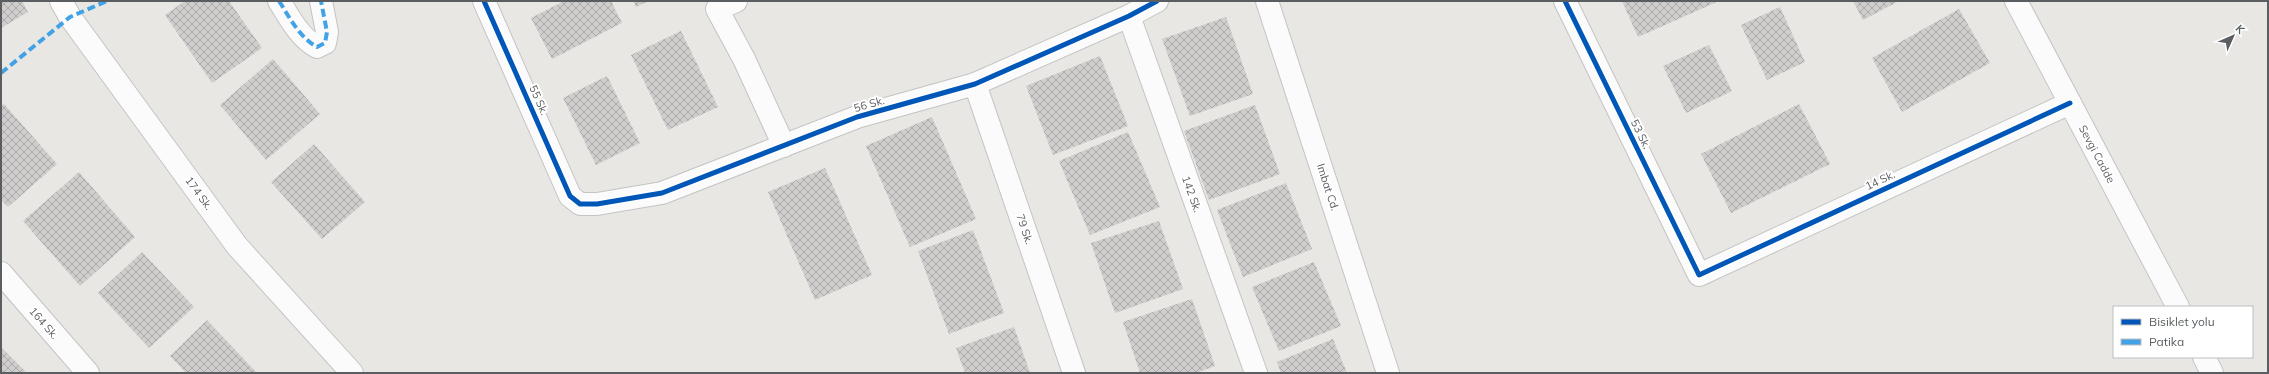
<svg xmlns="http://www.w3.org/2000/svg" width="2269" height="374" viewBox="0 0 2269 374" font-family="Mulish,sans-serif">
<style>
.building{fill:url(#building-cross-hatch)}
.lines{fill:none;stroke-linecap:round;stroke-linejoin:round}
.minor-casing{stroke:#c3c4c4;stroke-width:24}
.tertiary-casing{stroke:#c3c4c4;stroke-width:24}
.minor{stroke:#fcfbfb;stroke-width:22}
.tertiary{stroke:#fcfbfb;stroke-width:22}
.quiet{stroke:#42a2e6;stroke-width:4;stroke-dasharray:8 4;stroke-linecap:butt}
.cycleway-casing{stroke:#fff;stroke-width:8}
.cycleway{stroke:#0057b8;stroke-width:5}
.labels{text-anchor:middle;stroke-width:4;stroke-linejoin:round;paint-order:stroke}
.street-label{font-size:11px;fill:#5a5e61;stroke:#fff}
</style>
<defs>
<pattern id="building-cross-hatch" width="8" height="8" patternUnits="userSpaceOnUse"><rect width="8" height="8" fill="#d0cecd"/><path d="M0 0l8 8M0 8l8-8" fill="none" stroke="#acaaaa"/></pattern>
</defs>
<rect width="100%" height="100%" fill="#e9e7e4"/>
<g class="building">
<path d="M1,1h21l6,11 -27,16z"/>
<path d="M185,1h44l33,47 -50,35 -47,-68z"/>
<path d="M564,1h47l11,22 -70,36 -21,-41z"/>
<path d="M634,1h15l-13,6z"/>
<path d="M1622,1h97l-81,36z"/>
<path d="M1853,1h46l-36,19z"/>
<path d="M1780,7l25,55 -38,18 -26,-55z"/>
<path d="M1959,9l31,54 -88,49 -30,-54z"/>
<path d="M1226,17l27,77 -63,22 -28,-77z"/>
<path d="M681,31l37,76 -50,23 -37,-75z"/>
<path d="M1709,45l23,46 -46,22 -23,-47z"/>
<path d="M1100,56l28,70 -75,29 -27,-69z"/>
<path d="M273,59l47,55 -54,46 -46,-55z"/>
<path d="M607,76l33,67 -44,22 -33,-67z"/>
<path d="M4,104l53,60 -49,43 -7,-7v-94z"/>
<path d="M1799,104l31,60 -99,49 -30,-59z"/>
<path d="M1255,105l25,69 -71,26 -25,-69z"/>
<path d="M932,117l44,102 -66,28 -44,-101z"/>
<path d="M1128,132l32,75 -70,28 -31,-74z"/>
<path d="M314,144l51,58 -43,37 -51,-57z"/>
<path d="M825,168l47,107 -57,25 -47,-108z"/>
<path d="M79,172l56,65 -55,49 -57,-65z"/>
<path d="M1286,183l26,66 -69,28 -26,-67z"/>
<path d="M1159,221l24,68 -68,24 -24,-70z"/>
<path d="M973,230l31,83 -55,21 -31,-83z"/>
<path d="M142,252l52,55 -45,41 -51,-55z"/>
<path d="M1314,262l27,64 -62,25 -27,-64z"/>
<path d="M1192,299l23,67 -19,7h-56l-17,-51z"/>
<path d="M207,320l50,53h-71l-16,-17z"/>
<path d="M1014,327l16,46h-65l-9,-25z"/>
<path d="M1333,339l14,34h-66l-4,-11z"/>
<path d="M1,347l26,26h-26z"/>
</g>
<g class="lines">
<defs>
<g id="minor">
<path d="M279,1c11,17 20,36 38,46l8,-4 2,-11 -6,-31"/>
<path d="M484,1l86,195 10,8h17l65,-11 195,-76 118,-33 154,-68 28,-15"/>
<path d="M736,1l-19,8 27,50 40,87"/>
<path d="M1565,1l134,274 371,-172"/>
<path d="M1129,16l127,357"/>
<path d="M975,84l99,289"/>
<path d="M1,273l87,100"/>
</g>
<g id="tertiary">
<path d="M61,1l9,16 167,229 115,127"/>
<path d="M1267,1l121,372"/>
<path d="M2016,1l162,306"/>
<path d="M2204,357l8,16"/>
</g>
</defs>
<use href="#minor" class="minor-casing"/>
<use href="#tertiary" class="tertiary-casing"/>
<use href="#minor" class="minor"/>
<use href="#tertiary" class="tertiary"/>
<g class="quiet">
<path d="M279,1c11,17 20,36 38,46l8,-4 2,-11 -6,-31"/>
<path d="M1,73l69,-56 37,-16"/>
</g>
<defs>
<g id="cycleway">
<path d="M484,1l86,195 10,8h17l65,-11 195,-76 118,-33 154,-68 28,-15"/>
<path d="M1565,1l134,274 371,-172"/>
</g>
</defs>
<use href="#cycleway" class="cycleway-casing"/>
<use href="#cycleway" class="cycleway"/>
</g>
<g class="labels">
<g class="street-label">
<text transform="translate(539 100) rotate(66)" y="4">55 Sk.</text>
<text transform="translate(869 104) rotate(-16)" y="4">56 Sk.</text>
<text transform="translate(1641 134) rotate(64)" y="4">53 Sk.</text>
<text transform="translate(2097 154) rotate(62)" y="4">Sevgi Cadde</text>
<text transform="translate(1880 180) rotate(-25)" y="4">14 Sk.</text>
<text transform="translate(1328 187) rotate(72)" y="4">Imbat Cd.</text>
<text transform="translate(199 193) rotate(54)" y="4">174 Sk.</text>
<text transform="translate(1192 194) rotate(70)" y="4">142 Sk.</text>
<text transform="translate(1025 229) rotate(71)" y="4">79 Sk.</text>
<text transform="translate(44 323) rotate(49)" y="4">164 Sk.</text>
</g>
</g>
<rect width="2269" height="374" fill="none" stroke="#5a5e61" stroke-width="4"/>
<rect x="2113" y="306" width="140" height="52" fill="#ffffff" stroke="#bdbfc0"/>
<rect x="2121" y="319" width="20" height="6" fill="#0057b8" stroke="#bdbfc0"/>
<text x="2149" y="326" font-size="12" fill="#5a5e61">Bisiklet yolu</text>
<rect x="2121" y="339" width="20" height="6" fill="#42a2e6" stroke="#bdbfc0"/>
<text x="2149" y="346" font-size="12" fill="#5a5e61">Patika</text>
<g transform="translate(2233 36) rotate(45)" stroke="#ffffff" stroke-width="3" paint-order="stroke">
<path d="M0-3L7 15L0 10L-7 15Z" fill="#5a5e61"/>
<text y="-6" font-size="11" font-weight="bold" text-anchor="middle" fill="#5a5e61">K</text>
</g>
</svg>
